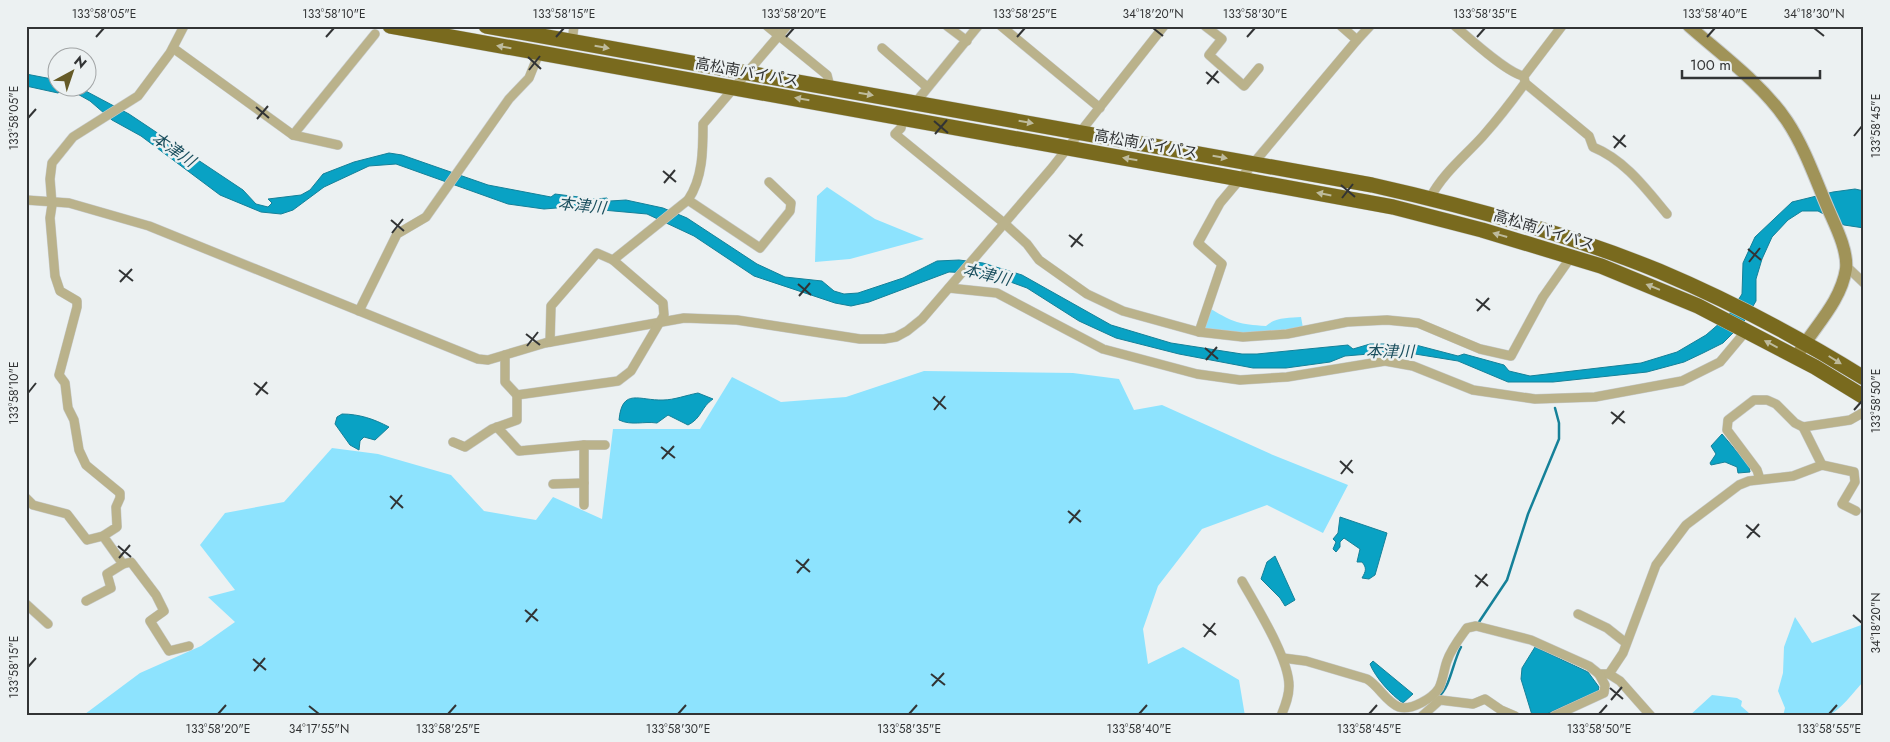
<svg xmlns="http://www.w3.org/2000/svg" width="1890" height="742" viewBox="0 0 1890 742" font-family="Jost,'Noto Sans JP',sans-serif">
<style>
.green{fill:#8de3fe}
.water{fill:#09a2c4;stroke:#158199}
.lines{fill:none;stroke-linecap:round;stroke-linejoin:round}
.stream{stroke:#158199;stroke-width:2.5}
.street-casing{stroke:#c7cbcc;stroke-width:10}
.secondary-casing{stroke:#c7cbcc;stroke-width:14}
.highway-casing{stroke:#c7cbcc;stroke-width:16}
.street{stroke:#bab28b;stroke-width:9}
.secondary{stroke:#a09358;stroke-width:12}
.highway{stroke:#796a1e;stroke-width:15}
.oneway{fill:#bebb9d}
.ticks{fill:none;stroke:#323435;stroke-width:2}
.labels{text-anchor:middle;stroke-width:5;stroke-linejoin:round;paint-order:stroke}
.street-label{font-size:15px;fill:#323435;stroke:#ecf1f2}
.water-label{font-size:16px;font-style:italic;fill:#1b4f5e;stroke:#ecf1f2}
.neatline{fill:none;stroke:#323435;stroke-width:2}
.ticks-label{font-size:12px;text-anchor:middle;fill:#323435}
</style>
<rect width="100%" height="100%" fill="#ecf1f2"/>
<g class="green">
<path d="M827,187l48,32 49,20 -74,20 -35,3 2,-66z"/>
<path d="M1211,309c23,14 28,15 55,17 9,-9 23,-8 35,-9l2,11 -47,7 -54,-5z"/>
<path d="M924,371l149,2 46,6 15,31 28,-5 111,50 75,30 -25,48 -56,-28 -65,24 -44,57 -15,43 5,35 35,-17 56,33 6,36 -1160,-2 55,-41 61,-27 34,-24 -27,-25 27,-7 -35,-45 25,-32 59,-11 48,-54 46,6 73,21 33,36 52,9 17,-23 49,22 11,-90h87l32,-52 49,25 65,-5z"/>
<path d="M1795,617l17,26 52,-19v57c-10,10 -25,32 -38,35 -12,3 -30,0 -43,0l2,-8 -7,-17 5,-18 1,-26z"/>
<path d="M1712,695l25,3 5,3 -1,5 9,8 -61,2z"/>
</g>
<g class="water">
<path d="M26,74l31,6 1,8h22l49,26 114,76 13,14 12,3 4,-4 -4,-4 33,-4 9,-5 13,-16 31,-12 35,-9 13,2 86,30 63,12 4,-3 40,5 12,-1 3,3 16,-1 37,8 24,10 70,46 28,13 37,4 12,10 10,3 14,-1 45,-15 34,-17 22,-1 24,3 39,12 89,50 60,18 71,11h15l91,-9 5,4 17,-5h42l46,12 6,-2 40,11 5,6 21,5 111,-13 36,-11 29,-17 22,-19 14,-22 1,-31 12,-26 37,-35 41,-10 22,-3 9,2v37l-20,-3 -26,-14h-16l-14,9 -16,17 -10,22 -6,20v22l-13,22 -20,20 -20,10 -19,9 -37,10 -94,10h-45l-50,-21 -43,-7 -10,2 -24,-3 -36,3 -15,6 -44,6h-33l-74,-14 -63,-16 -37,-17 -52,-33 -22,-8 -32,-7 -24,-1 -80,30 -18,4 -16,-3 -81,-27 -60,-40 -47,-22 -78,-7 -25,2 -36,-5 -112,-40 -27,2 -45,21 -31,23 -12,4 -20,-2 -41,-17 -79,-59 -29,-16 -22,-19 -16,-9 -12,-2 -4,3 -32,-7z"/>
<path d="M698,393l15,6c-12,8 -11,19 -25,26l-20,-10 -11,8c-14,-2 -25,3 -38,-3 3,-33 21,-19 44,-20 11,0 24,-5 35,-7z"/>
<path d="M342,414c17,0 32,5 47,13l-14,13 -11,-3 -4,4 -1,9 -9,-5 -15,-21 2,-7z"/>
<path d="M1722,434l27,32 1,6 -12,1 -1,-6 -12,-5 -14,3 -1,-2 6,-9 -5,-8z"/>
<path d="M1340,517l47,16 -12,42 -6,4 -7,-1c4,-7 5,-10 0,-16h-5l3,-13 -16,-11 -4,4v5l-4,5 -3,-3 3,-7 -3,-3 5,-6z"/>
<path d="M1275,556l20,44 -10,6 -5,-8 -19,-19 6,-17z"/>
<path d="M1535,647l53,25 11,15 -1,4 -56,25 -10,-1 -11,-36 1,-11z"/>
<path d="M1373,661l40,33 -10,9c-12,-8 -28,-26 -33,-39z"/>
</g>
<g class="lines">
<g class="stream">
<path d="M1479,622l28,-42 21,-66 31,-75v-16l-4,-15"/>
<path d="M1438,697c12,-8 15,-36 23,-50"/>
</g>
<defs>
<g id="street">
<path d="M767,26l60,49 3,12"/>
<path d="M947,26l20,15"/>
<path d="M1001,26l99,82"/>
<path d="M1205,26l17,13 -13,16 35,31 15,-18"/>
<path d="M1341,26l16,14"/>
<path d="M1455,26c14,12 53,48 69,50"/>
<path d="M572,42l2,-16"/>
<path d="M173,48l120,87"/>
<path d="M882,48l45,39"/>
<path d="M1525,83l64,53 4,11c32,13 53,42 74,67"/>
<path d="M916,102l62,-76"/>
<path d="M903,117l-2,11 -6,6 109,89 23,21 12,16 48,34 36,17 76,21 44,5 44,-3 60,-12 40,-2 31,3 62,26 31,7 32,-59 28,-40"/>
<path d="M338,145l-45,-10 82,-101"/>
<path d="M1430,198c13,-25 35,-42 53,-62 15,-17 29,-35 42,-53l-1,-7 38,-50"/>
<path d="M26,200l43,3 80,23 329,133 10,1 57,-17 139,-25 53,2 123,19h24l12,-2 11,-6 15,-12 129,-150 113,-143"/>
<path d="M688,200l72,48 30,-37 1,-8 -22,-21"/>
<path d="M1846,266l18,17"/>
<path d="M949,288l48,5 106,56 94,25 43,6 47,-3 98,-16 28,5 60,24 62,9 60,-2 87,-16 38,-19 26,-31"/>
<path d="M359,311l38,-77 29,-17 83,-118 20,-21 10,-25"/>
<path d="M1199,332l23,-68 -24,-21 22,-40 137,-163 13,-14"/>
<path d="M550,342l1,-36 46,-53 16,7 75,-60c15,-22 15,-50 15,-76l84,-98"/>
<path d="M505,355v27l12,13 101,-14 13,-10 33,-56 -1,-12 -50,-43"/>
<path d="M497,427l22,24 65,-6h21"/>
<path d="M1803,427l19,38"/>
<path d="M453,442l12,5 27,-18 25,-9v-25"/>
<path d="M1760,479l-3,-9 -30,-40 1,-10 26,-20h13l9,4 19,19 8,4 47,-7 14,-8"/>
<path d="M553,484l31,-1"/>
<path d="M26,498l7,7 34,9 20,26 16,-4 14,-9 -1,-20 4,-9v-5l-34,-28 -7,-15 -5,-30 -6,-12 -3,-25 -6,-8 18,-68v-6l-17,-10 -5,-15 -5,-58 2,-13 -2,-26 2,-16 21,-26 65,-41 32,-43 14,-27"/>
<path d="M584,505v-60"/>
<path d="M103,536l20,28 8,-2 25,33 8,16 -14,10 19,30 20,-5"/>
<path d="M1242,581c14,25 47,77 47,105 0,11 -4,20 -8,30"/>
<path d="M86,601l25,-13 -4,-14 16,-10"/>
<path d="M26,604l22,20"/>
<path d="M1578,614l29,14 19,15"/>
<path d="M1283,658l23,3 61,18c12,7 19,23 32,28 12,4 34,-9 40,-19 4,-8 5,-19 8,-27 4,-12 12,-22 20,-33l9,-2 55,14 58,26 10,8h10l11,7 31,35"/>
<path d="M1609,674l14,-21 33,-88 30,-40 53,-40 10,-4 44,-5 29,-11 32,7 1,10 -13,22 14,7"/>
<path d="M1422,716l18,-16 33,4 12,-5 16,11 14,6"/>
<path d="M1554,716l50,-23 1,-8 -6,-11"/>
</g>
<path id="secondary" d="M1689,26c33,29 73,58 98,95 18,27 29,60 42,90 7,16 19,40 17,58 -5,32 -30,56 -46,82"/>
<g id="highway">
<path d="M390,26l850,153 153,28 89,23 119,36 97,40 117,61 49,30"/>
<path d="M486,26l886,159c98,22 194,48 287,86 71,30 139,66 205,107"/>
</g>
</defs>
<use href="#street" class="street-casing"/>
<use href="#secondary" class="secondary-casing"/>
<use href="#highway" class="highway-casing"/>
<use href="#street" class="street"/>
<use href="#secondary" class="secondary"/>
<use href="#highway" class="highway"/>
</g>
<defs><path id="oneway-solid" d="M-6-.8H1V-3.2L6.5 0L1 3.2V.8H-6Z" transform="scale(1.25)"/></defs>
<g class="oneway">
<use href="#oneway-solid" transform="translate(504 47) rotate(-170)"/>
<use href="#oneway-solid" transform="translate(602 47) rotate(10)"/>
<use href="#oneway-solid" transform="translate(866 94) rotate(10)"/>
<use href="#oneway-solid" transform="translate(802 99) rotate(-170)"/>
<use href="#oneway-solid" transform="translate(1026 122) rotate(10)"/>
<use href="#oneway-solid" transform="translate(1220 157) rotate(10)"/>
<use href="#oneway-solid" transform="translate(1130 159) rotate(-170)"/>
<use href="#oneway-solid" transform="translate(1324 194) rotate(-169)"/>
<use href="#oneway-solid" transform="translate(1500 235) rotate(-164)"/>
<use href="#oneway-solid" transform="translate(1653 287) rotate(-158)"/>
<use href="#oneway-solid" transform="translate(1771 344) rotate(-152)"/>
<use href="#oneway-solid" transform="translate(1835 360) rotate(32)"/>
</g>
<path class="ticks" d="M1153,28l10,8M1814,28l10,8M96,37l8,-9M326,37l8,-9M556,37l8,-9M786,37l8,-9M1017,37l8,-9M1247,37l8,-9M1477,37l8,-9M1707,37l8,-9M528,57l13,12M529,70l11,-14M1206,72l13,11M1207,84l11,-13M256,107l13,11M28,118l8,-9M257,119l11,-13M934,121l14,12M935,134l12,-14M1613,136l13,11M1854,136l8,-10M1614,148l11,-13M663,171l13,11M664,183l11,-13M1341,185l14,12M1342,198l11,-14M391,220l13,11M392,233l11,-14M1069,235l14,11M1071,247l11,-13M1748,249l13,11M1749,262l11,-14M119,270l14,11M120,282l12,-13M798,284l13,11M799,296l11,-13M1476,299l14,11M1477,311l12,-13M526,334l14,11M527,346l11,-14M1205,348l13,11M1206,360l11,-13M254,383l14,11M28,393l8,-10M256,395l11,-13M933,397l13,12M934,410l11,-14M1854,410l8,-9M1611,412l14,11M1612,424l12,-13M661,447l14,11M662,459l12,-13M1340,461l13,12M1341,474l11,-14M390,496l13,12M391,509l11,-14M1068,511l13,11M1069,523l11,-13M1746,525l14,12M1747,538l12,-14M118,546l13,11M119,558l11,-13M796,560l14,12M797,573l12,-14M1475,575l13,11M1476,587l11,-13M525,610l13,11M1853,615l9,8M526,622l11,-13M1203,624l13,11M1204,637l11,-14M253,659l13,11M28,667l8,-9M254,671l11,-13M931,674l14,11M932,686l12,-13M1610,688l13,11M1611,700l11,-13M309,706l10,8M218,714l8,-9M448,714l8,-9M678,714l8,-9M909,714l8,-9M1139,714l8,-9M1369,714l8,-9M1599,714l8,-9M1829,714l8,-9"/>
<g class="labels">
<g class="street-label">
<text transform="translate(747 72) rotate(10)" y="5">高松南バイパス</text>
<text transform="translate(1146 144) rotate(10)" y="5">高松南バイパス</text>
<text transform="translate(1544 230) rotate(17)" y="5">高松南バイパス</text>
</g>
<g class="water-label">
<text transform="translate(174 149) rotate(34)" y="6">本津川</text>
<text transform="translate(582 205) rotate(6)" y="6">本津川</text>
<text transform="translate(987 274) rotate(13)" y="6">本津川</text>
<text x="1390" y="357">本津川</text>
</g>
</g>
<rect width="1890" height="742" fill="none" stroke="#ecf1f2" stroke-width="55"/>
<g transform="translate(72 72) rotate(40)"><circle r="24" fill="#ecf1f2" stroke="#a2a5a6"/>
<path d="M0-4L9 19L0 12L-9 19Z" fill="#655a27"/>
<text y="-8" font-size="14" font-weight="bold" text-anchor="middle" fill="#323435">N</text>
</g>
<path d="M1682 70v8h138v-8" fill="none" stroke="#323435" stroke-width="2.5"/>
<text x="1690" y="70" font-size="15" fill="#323435" stroke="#ecf1f2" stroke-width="4" paint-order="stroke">100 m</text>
<rect x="28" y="28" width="1834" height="686" class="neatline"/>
<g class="ticks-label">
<text x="104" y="18">133°58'05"E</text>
<text x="334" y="18">133°58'10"E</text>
<text x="564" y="18">133°58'15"E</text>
<text x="794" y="18">133°58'20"E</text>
<text x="1025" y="18">133°58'25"E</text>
<text x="1153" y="18">34°18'20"N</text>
<text x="1255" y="18">133°58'30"E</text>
<text x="1485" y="18">133°58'35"E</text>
<text x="1715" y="18">133°58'40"E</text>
<text x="1814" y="18">34°18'30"N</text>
<text transform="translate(14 118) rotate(-90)" y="4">133°58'05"E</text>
<text transform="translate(1876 126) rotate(-90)" y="4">133°58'45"E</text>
<text transform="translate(14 393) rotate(-90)" y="4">133°58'10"E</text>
<text transform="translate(1876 401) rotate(-90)" y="4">133°58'50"E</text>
<text transform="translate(1876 623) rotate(-90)" y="4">34°18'20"N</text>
<text transform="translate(14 667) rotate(-90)" y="4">133°58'15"E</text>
<text x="218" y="733">133°58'20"E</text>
<text x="319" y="733">34°17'55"N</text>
<text x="448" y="733">133°58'25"E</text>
<text x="678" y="733">133°58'30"E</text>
<text x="909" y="733">133°58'35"E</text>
<text x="1139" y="733">133°58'40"E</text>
<text x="1369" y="733">133°58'45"E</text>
<text x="1599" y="733">133°58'50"E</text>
<text x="1829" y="733">133°58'55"E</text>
</g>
</svg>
